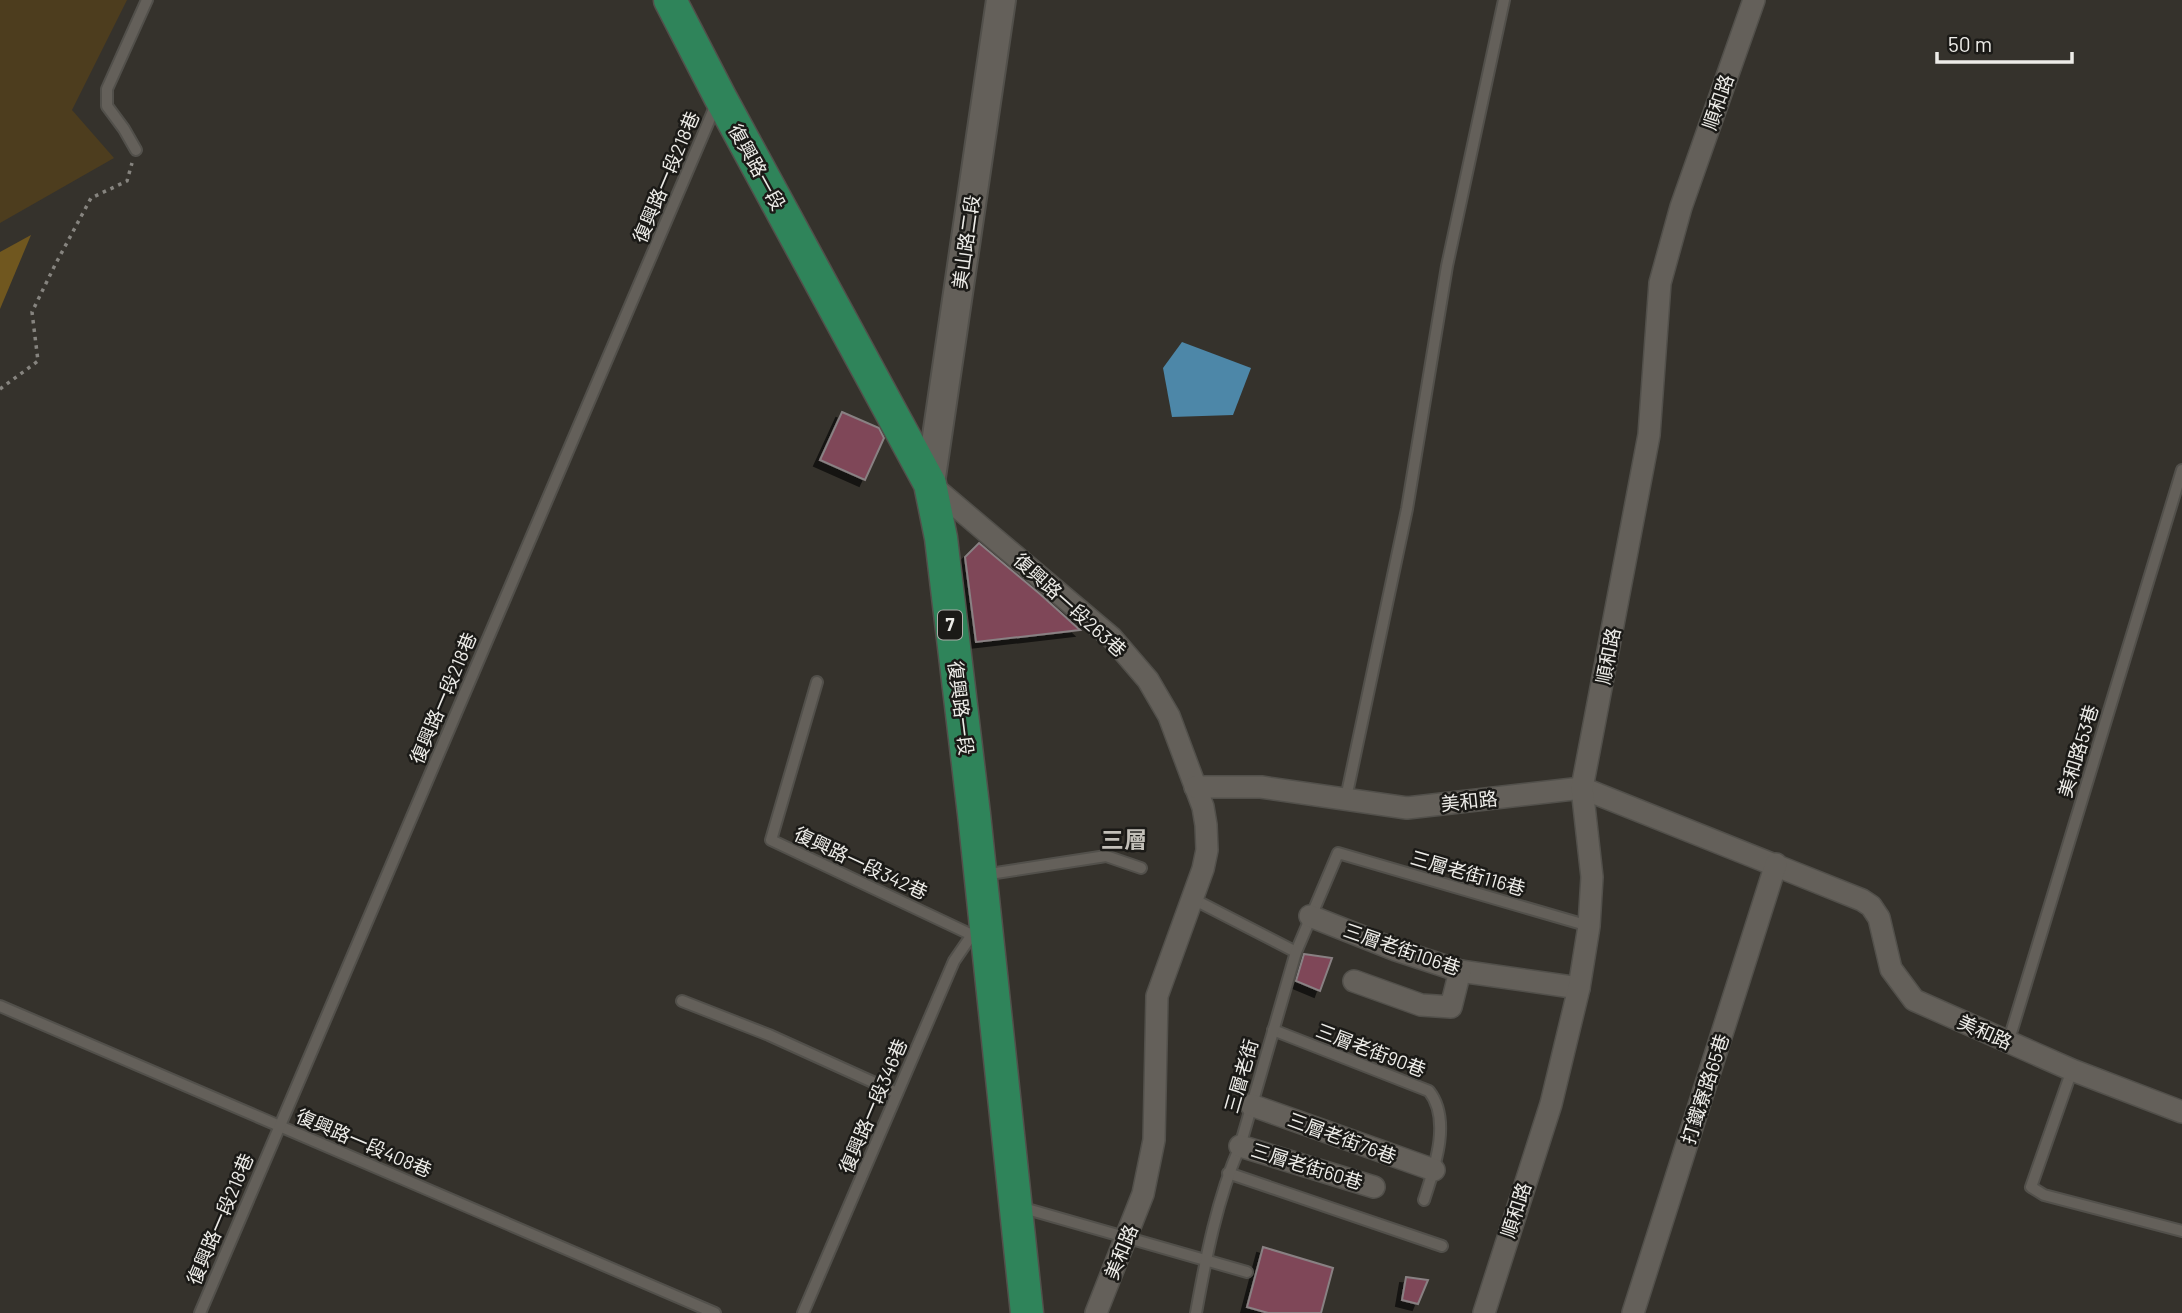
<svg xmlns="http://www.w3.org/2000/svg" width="2182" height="1313" viewBox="0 0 2182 1313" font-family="Barlow,'Noto Sans TC',sans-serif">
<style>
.green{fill:#4d3d1e}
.forest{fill:#70571f}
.water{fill:#4d87a8}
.building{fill:#7f4759;stroke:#898183;stroke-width:2;filter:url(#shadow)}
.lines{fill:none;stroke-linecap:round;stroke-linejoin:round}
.lane-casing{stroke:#52504b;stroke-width:14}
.street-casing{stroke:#52504b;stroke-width:24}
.secondary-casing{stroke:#52504b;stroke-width:32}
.primary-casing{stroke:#52504b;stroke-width:35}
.path{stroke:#86847f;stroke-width:3.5;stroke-dasharray:3.5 5;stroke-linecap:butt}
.lane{stroke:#64605a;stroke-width:10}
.street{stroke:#64605a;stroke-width:21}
.secondary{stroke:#64605a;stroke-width:28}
.primary{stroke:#2f845a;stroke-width:32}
.labels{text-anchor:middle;stroke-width:5;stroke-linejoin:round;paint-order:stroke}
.shield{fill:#1b1a17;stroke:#aeada9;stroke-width:2}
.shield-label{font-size:18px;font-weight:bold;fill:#edece8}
.street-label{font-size:19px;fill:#edece8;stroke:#1b1a17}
.quarter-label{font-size:23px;font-weight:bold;fill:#c3c0b9;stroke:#1b1a17}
</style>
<defs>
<filter id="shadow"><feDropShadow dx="-6" dy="6" stdDeviation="0" flood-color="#0009"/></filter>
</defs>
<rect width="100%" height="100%" fill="#35322c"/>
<path class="green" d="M0,0h127l-55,110 42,48 -114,65z"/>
<path class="forest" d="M31,235l-31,74v-57z"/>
<path class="water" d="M1182,342l69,26 -18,47 -61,2 -9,-49z"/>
<g class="building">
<path d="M842,412l37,16 5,10 -19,42 -45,-20z"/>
<path d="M979,543l61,51 40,36 -104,12 -11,-85z"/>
<path d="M1304,954l28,4 -12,33 -24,-10z"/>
<path d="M1263,1247l70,21 -12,45h-53l-21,-6z"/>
<path d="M1406,1277l22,3 -10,24 -16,-4z"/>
</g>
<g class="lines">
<defs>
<g id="lane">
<path d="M136,150l-12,-21 -17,-23v-17l40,-89"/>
<path d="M817,682l-46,158 201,95"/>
<path d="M1346,798l61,-289 40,-243 57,-266"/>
<path d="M983,875l123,-19 35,12"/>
<path d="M1193,899l103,53"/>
<path d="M682,1001l87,34 128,58"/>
<path d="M0,1006l715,307"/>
<path d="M1273,1030l156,61c23,29 5,78 -5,109"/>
<path d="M2008,1043l174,-573"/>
<path d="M2072,1070l-41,117 13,8 138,36"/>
<path d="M1228,1173l214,73"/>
<path d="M1020,1207l227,65"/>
<path d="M200,1313l517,-1211"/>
<path d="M803,1313l151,-352 24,-35"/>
<path d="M1196,1313c10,-56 21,-114 44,-167l56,-194 42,-99 251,73"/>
</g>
<g id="street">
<path d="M930,484l182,154 36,42 21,36 34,91 3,18 1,25 -4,19 -46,127 -3,144 -11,54 -47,119"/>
<path d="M1195,787h66l146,21 175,-20 280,112 9,6 8,12 12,51 23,31 158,70 110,42"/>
<path d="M1310,916l86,34 64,21 119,17"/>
<path d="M1354,981l67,24 30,2 9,-36"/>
<path d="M1251,1105l183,65"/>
<path d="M1240,1146l134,41"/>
<path d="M1484,1313l67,-209 28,-116 10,-62 3,-49 -10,-89 67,-353 11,-152 21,-76 73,-207"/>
<path d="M1633,1313l143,-449"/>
</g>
<path id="secondary" d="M930,484l71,-484"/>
<path id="primary" d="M670,0l50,97 210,387 11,54 33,276 53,499"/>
</defs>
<use href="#lane" class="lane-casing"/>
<use href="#street" class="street-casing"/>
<use href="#secondary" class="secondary-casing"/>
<use href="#primary" class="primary-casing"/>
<path class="path" d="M0,389l38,-28 -6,-49 23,-47 36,-67 36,-17 5,-18"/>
<use href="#lane" class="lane"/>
<use href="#street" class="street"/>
<use href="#secondary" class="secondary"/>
<use href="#primary" class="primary"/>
</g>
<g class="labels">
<rect class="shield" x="938" y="610.5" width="24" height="29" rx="5"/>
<g class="shield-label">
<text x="950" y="631">7</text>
</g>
<g class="street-label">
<text transform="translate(1718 102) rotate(-71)" y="7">順和路</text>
<text transform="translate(757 167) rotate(61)" y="7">復興路一段</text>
<text transform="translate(666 177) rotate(-67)" y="7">復興路一段218巷</text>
<text transform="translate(966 242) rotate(-82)" y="7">美山路二段</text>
<text transform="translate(1070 605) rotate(42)" y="7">復興路一段263巷</text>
<text transform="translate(1608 656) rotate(-79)" y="7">順和路</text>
<text transform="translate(443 698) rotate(-67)" y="7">復興路一段218巷</text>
<text transform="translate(961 708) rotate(83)" y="7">復興路一段</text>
<text transform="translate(2078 751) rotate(-73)" y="7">美和路53巷</text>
<text transform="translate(1469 801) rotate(-6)" y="7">美和路</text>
<text transform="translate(861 863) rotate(25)" y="7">復興路一段342巷</text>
<text transform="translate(1468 873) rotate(16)" y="7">三層老街116巷</text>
<text transform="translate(1402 949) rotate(19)" y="7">三層老街106巷</text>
<text transform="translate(1985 1032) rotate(24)" y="7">美和路</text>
<text transform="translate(1371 1050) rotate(21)" y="7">三層老街90巷</text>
<text transform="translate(1241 1076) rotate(-74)" y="7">三層老街</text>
<text transform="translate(1705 1089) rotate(-72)" y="7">打鐵寮路65巷</text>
<text transform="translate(873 1106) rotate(-67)" y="7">復興路一段346巷</text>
<text transform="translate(1342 1138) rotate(20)" y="7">三層老街76巷</text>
<text transform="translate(364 1143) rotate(23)" y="7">復興路一段408巷</text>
<text transform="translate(1307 1166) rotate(17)" y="7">三層老街60巷</text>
<text transform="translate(1516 1210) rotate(-72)" y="7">順和路</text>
<text transform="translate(220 1219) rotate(-67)" y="7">復興路一段218巷</text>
<text transform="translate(1121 1252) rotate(-68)" y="7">美和路</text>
</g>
<g class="quarter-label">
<text x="1124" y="848">三層</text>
</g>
</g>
<path d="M1937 52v10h135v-10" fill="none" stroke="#edece8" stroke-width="3.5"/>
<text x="1948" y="52" font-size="21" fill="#edece8" stroke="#1b1a17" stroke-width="5" paint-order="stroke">50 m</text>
</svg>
